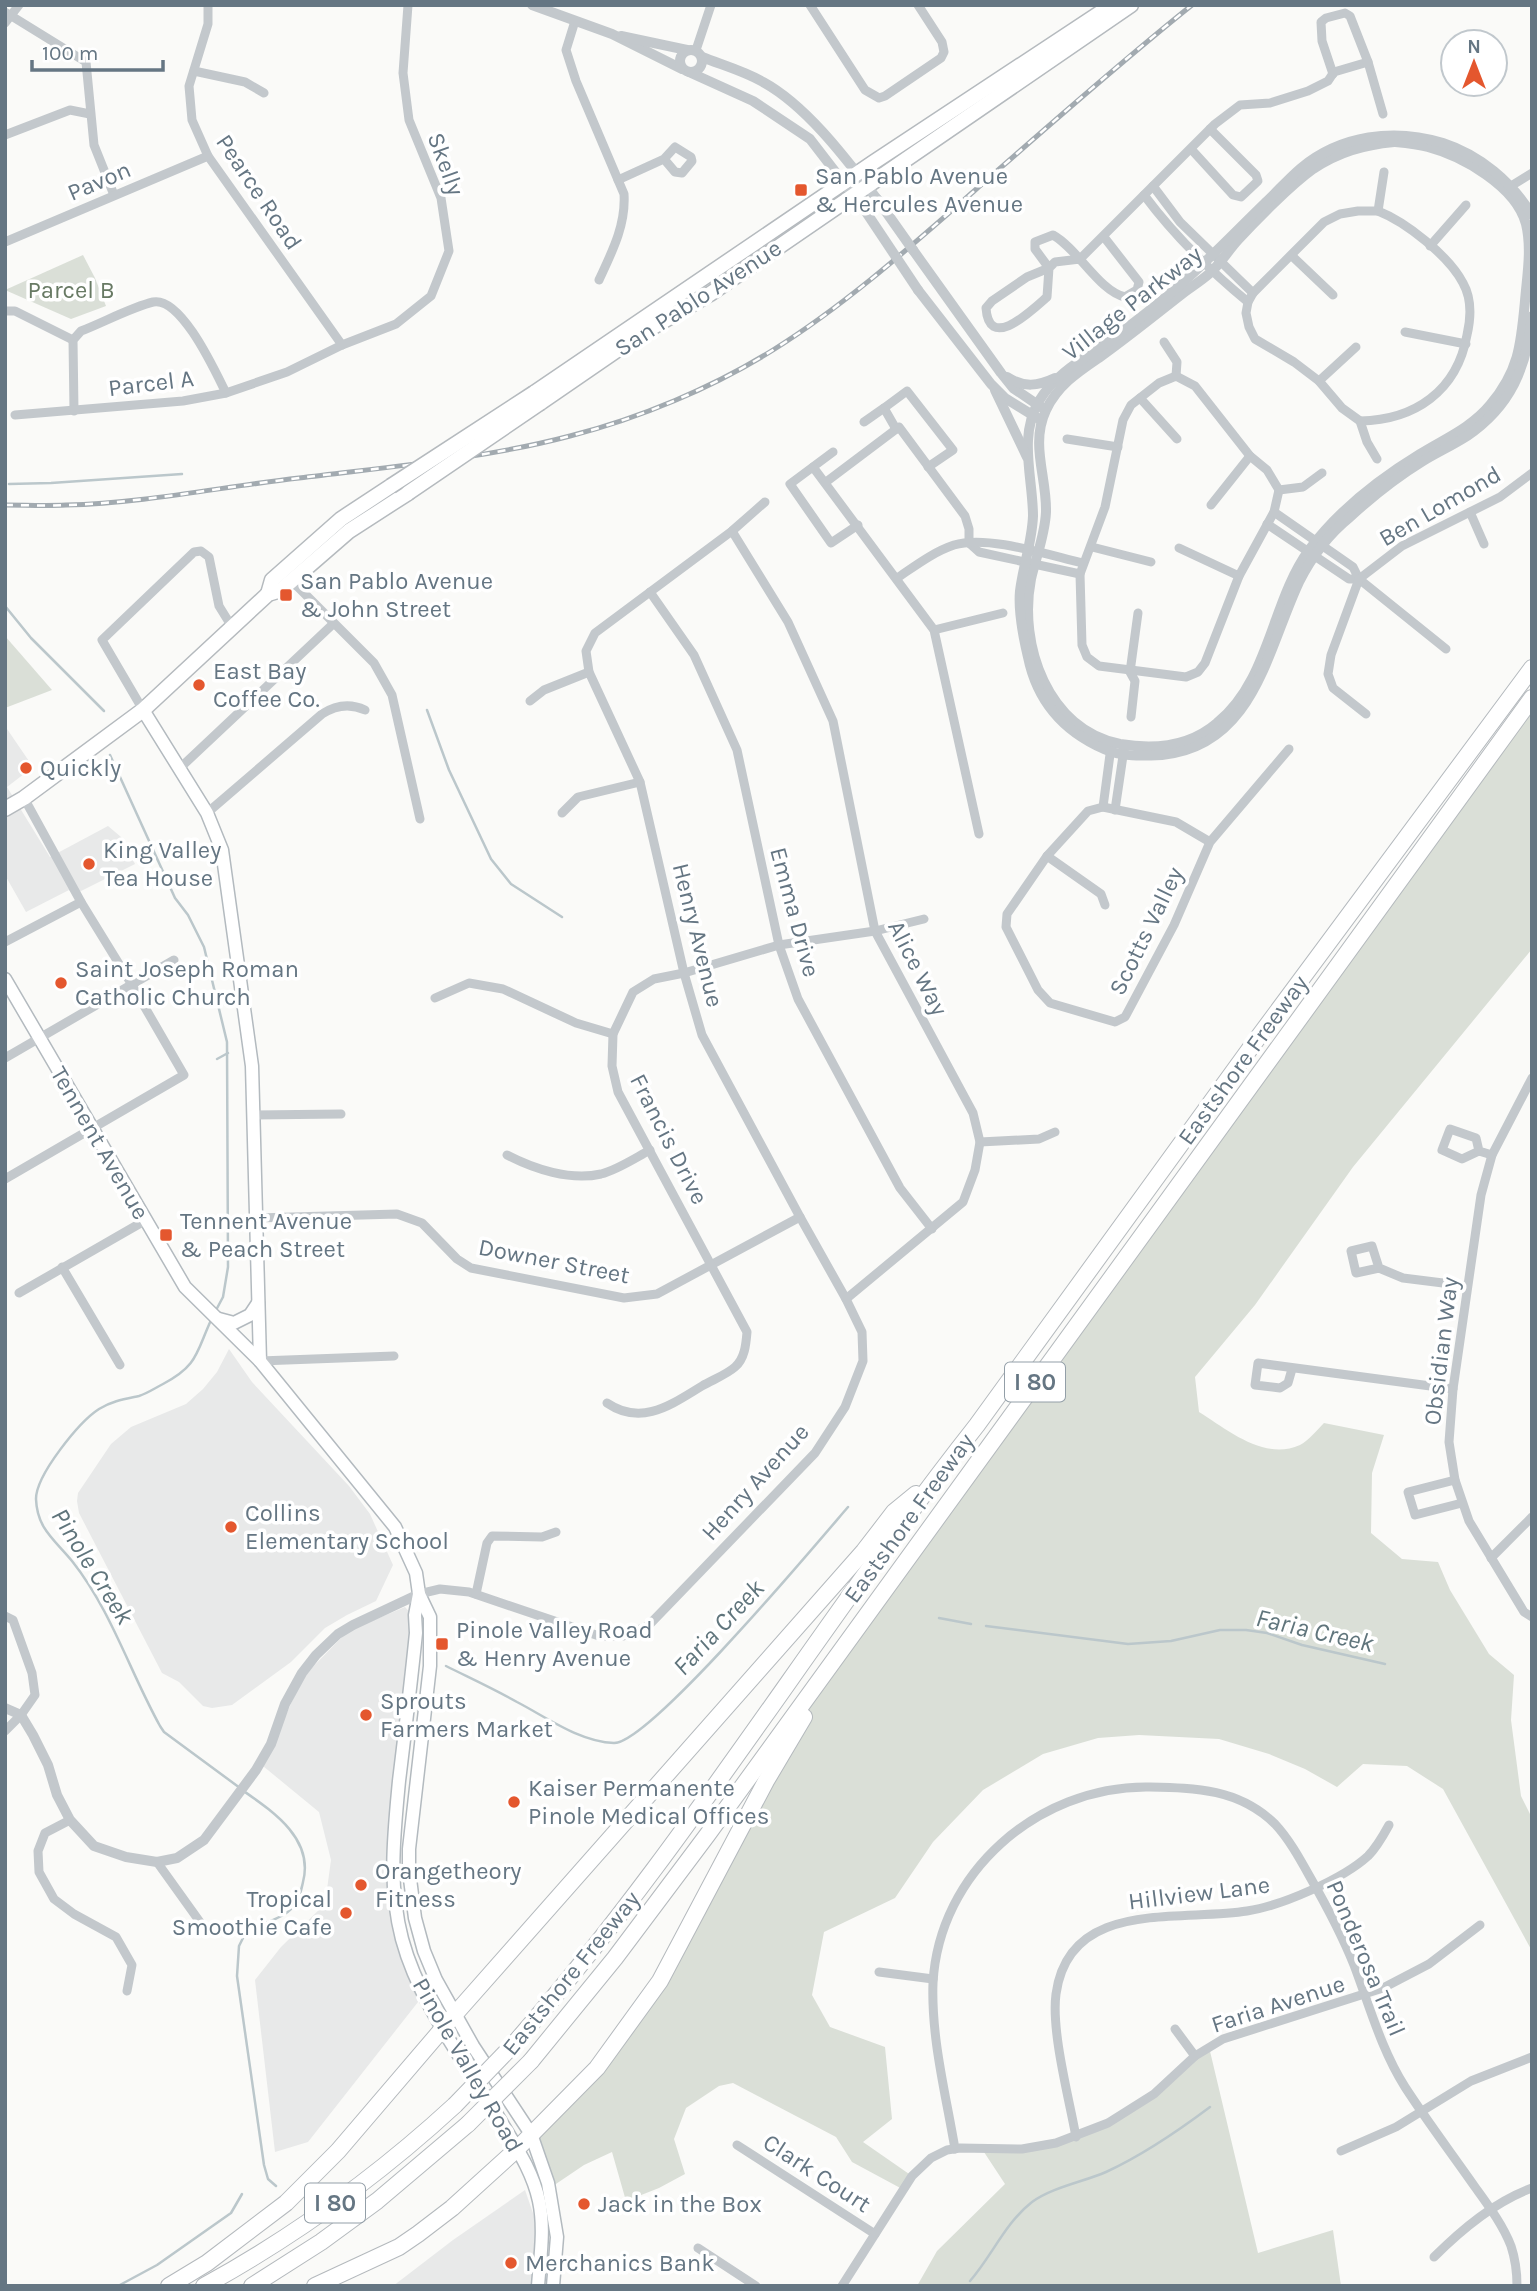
<svg xmlns="http://www.w3.org/2000/svg" width="1537" height="2291" viewBox="0 0 1537 2291" font-family="Karla,sans-serif">
<style>
.built{fill:#e8e9e9}
.green{fill:#dadfd7}
.lines{fill:none;stroke-linecap:round;stroke-linejoin:round}
.stream{stroke:#bbc7cb;stroke-width:2.5}
.secondary-casing{stroke:#b3babf;stroke-width:15}
.primary-casing{stroke:#b5babe;stroke-width:17}
.motorway-casing{stroke:#b4b9bd;stroke-width:18}
.minor{stroke:#c3c8cc;stroke-width:9}
.tertiary{stroke:#c3c8cc;stroke-width:10}
.secondary{stroke:#fff;stroke-width:12}
.primary{stroke:#fff;stroke-width:14}
.motorway{stroke:#fff;stroke-width:16}
.rail-casing{stroke:#a2aab0;stroke-width:5}
.rail{stroke:#fff;stroke-width:2.5;stroke-dasharray:8;stroke-linecap:butt}
.primary-bridge-casing{stroke:#b5babe;stroke-width:17;stroke-linecap:butt}
.motorway-bridge-casing{stroke:#b4b9bd;stroke-width:18;stroke-linecap:butt}
.tertiary-bridge{stroke:#c3c8cc;stroke-width:10}
.primary-bridge{stroke:#fff;stroke-width:14}
.motorway-bridge{stroke:#fff;stroke-width:16}
.poi-dot{fill:#e4572e;stroke:#fff;stroke-width:2.5}
.labels{text-anchor:middle;stroke-width:7;stroke-linejoin:round;paint-order:stroke}
.shield{fill:#fff;stroke:#939fa8;stroke-width:2}
.shield-label{font-size:23px;font-weight:bold;fill:#657683}
.street-label{font-size:24px;fill:#657683;stroke:#fff}
.poi-label{font-size:24px;fill:#657683;stroke:#fff;text-anchor:start}
.park-label{font-size:24px;fill:#687a64;stroke:#fff}
.water-label{font-size:26px;font-style:italic;fill:#60757c;stroke:#fff}
</style>
<rect width="100%" height="100%" fill="#fafaf8"/>
<g class="built">
<path d="M5,726l28,41 -26,20 43,70 58,-31 13,11 14,27 -62,31 -4,-5 -43,22 -21,-37z"/>
<path d="M229,1349l23,33 97,104 21,28 23,51 -17,36 -29,14 -22,13 -34,34 -59,43 -20,3 -9,-2 -24,-24 -17,-9 -83,-160 -2,-12 1,-8 33,-49 20,-17 55,-23 17,-15 14,-17z"/>
<path d="M405,1607l8,9 -19,313 24,73 -110,140 -33,10 -20,-172 26,-33 44,-43 6,-44 -12,-48 -56,-46 40,-89 45,-46z"/>
<path d="M525,2190l9,26 2,20 -5,50h-138l60,-46z"/>
</g>
<g class="green">
<path d="M83,255l12,23 11,28 -35,13 -66,-29z"/>
<path d="M5,636l47,54 -47,18z"/>
<path d="M1532,698v251l-179,218 -98,138 -60,72 4,35c29,18 65,49 101,33 9,-5 17,-15 24,-22l60,12 -12,38 -1,60 31,26 36,3 12,28 39,64 25,21 -3,45 10,76 11,22v133l-89,-162 -36,-23 -44,-2 -26,23 -32,-18 -36,-15 -50,-15 -80,-4 -41,3 -55,16 -60,36 -50,52 -38,56 -71,34 -12,63 18,32 55,20 7,72 -29,23 49,34 -8,14 -52,-28 -16,-25 -103,-54 -14,3 -33,22 -12,31 11,35 -26,14 -33,13 -14,-49 -28,13 -34,23 -19,-54 104,-117 131,-236 93,-157z"/>
<path d="M1209,2047l49,206 75,-23 8,56h-424l20,-35 68,-67 -23,-35 74,-6 76,-33z"/>
</g>
<g class="lines">
<g class="stream">
<path d="M9,484l42,-1 131,-9"/>
<path d="M5,606l26,32 73,73"/>
<path d="M427,710l22,60 42,89 20,25 51,33"/>
<path d="M110,755l65,143 13,17 16,32 23,95 1,225 -5,30 -8,15"/>
<path d="M217,1059l11,-6"/>
<path d="M212,1318c-16,34 -13,47 -49,66 -8,4 -15,9 -24,12 -14,3 -27,5 -40,13 -20,13 -63,66 -63,90 1,30 19,41 36,62 39,49 58,111 88,165l4,6 76,56"/>
<path d="M939,1618l32,6"/>
<path d="M986,1626l142,18 43,-3 49,-11h26l21,3 35,12 83,19"/>
<path d="M446,1666c24,12 48,23 71,36 29,15 63,40 97,41 36,0 203,-200 234,-236"/>
<path d="M245,1792c30,21 69,48 58,90 -2,9 -4,19 -10,25 -11,13 -34,16 -48,27l-6,12 -2,30 27,189 4,14 8,7"/>
<path d="M970,2281c22,-25 35,-58 62,-79 21,-15 51,-20 74,-30 37,-17 72,-41 104,-65"/>
<path d="M118,2286l39,-21 74,-52 11,-19"/>
</g>
<defs>
<g id="secondary">
<path d="M143,710l64,103 15,37 30,216 8,295"/>
<path d="M5,979l180,308 75,74 135,166 21,46 3,21 11,23v49l-21,183v22l6,47 9,33 12,29 37,66 58,88 17,49 9,54 -4,49"/>
<path d="M219,1319l15,4 16,-8 8,-12"/>
<path d="M419,1594l-4,21 1,18c-5,49 -11,99 -17,148 -5,53 -11,105 3,158 18,67 66,127 101,186 15,25 30,48 36,76 6,28 1,57 -1,85"/>
</g>
<g id="primary">
<path d="M534,393l340,-231 238,-157"/>
<path d="M540,403l96,-66 74,-43 421,-289"/>
<path d="M268,594l4,-14 69,-61 50,-33"/>
<path d="M5,809l19,-11 119,-88 125,-116 13,-4 68,-59 59,-38"/>
</g>
<g id="motorway">
<path d="M513,2045c171,-195 304,-417 464,-620l280,-386 275,-371"/>
<path d="M531,2061l84,-103 93,-124 824,-1136"/>
<path d="M169,2286l38,-23 79,-60 52,-52 118,-138 408,-462 30,-39 22,-18"/>
<path d="M204,2286c91,-50 174,-110 251,-181"/>
<path d="M252,2286l69,-44 56,-41 91,-77"/>
<path d="M315,2286l84,-39 19,-13 34,-26 65,-59 80,-81 63,-87 106,-200 38,-64"/>
</g>
</defs>
<use href="#secondary" class="secondary-casing"/>
<use href="#primary" class="primary-casing"/>
<use href="#motorway" class="motorway-casing"/>
<g class="minor">
<path d="M208,5v19l-19,62 3,34 16,36 134,189"/>
<path d="M810,5l55,85 14,8 6,-2 56,-38 3,-6 -2,-10 -24,-37"/>
<path d="M5,12l81,50 8,83 20,50"/>
<path d="M575,21l-9,29 10,31 48,113c2,31 -12,58 -25,86"/>
<path d="M5,23l14,-18"/>
<path d="M696,50l15,-45"/>
<path d="M194,71l51,11 19,11"/>
<path d="M1333,74l-11,-33 -1,-19 5,-4 19,-5 5,3 18,46 15,52"/>
<path d="M5,135l65,-25 20,4"/>
<path d="M1191,149l42,46 8,2 17,-16 -2,-6 -46,-46"/>
<path d="M618,180l46,-21 11,-12 16,10 1,4 -10,12 -7,-1 -11,-13"/>
<path d="M1153,186l27,36 73,71"/>
<path d="M1511,186l21,-13"/>
<path d="M1144,195c30,40 65,75 104,107"/>
<path d="M1104,237l35,45 -2,8 -12,7c-26,-6 -47,-48 -72,-62l-18,7v7l14,19 -2,29c-16,14 -58,55 -61,11l6,-7 35,-24 22,-9 6,-6 25,-3 135,-135 25,-19 30,-2 38,-12 20,-10 6,-9 34,-10"/>
<path d="M5,242l203,-86"/>
<path d="M1430,246l36,-41"/>
<path d="M1292,256l41,39"/>
<path d="M5,311h10l58,29"/>
<path d="M1405,332l61,12"/>
<path d="M1164,342l13,20 -1,14"/>
<path d="M1176,376l19,10 55,70 17,14 12,20 -5,22 -35,64 -34,87 -7,9 -12,5 -87,-11 -12,-9 -5,-12 -2,-71 25,-67 18,-87 8,-15 28,-22z"/>
<path d="M1319,381l37,-34"/>
<path d="M1140,398l37,41"/>
<path d="M74,411l-1,-71 8,-9c21,-8 51,-24 72,-29 28,-6 62,69 73,91"/>
<path d="M15,415l168,-14 43,-8 61,-21 55,-27 54,-21 35,-28 18,-45 -8,-53 -32,-78 -6,-47 5,-68"/>
<path d="M1360,421c55,-1 97,-30 107,-86 4,-17 5,-36 -4,-52 -14,-27 -57,-61 -85,-72"/>
<path d="M864,422l20,-14"/>
<path d="M896,429l-12,-21 23,-17 46,59 -25,17"/>
<path d="M1067,439l51,8"/>
<path d="M833,452l-43,32 41,59 27,-18"/>
<path d="M1377,459l-10,-17 -7,-21 -18,-13 -23,-27 -25,-19 -39,-23 -6,-12 -3,-14 2,-11 5,-9 71,-71 16,-8 18,-3h20l6,-39"/>
<path d="M813,467l121,163 45,204"/>
<path d="M826,482l73,-55 66,89 4,13v14"/>
<path d="M1279,490l24,-3 19,-14"/>
<path d="M1211,505l39,-49"/>
<path d="M1274,512l79,55 6,12 87,70"/>
<path d="M1470,512l14,32"/>
<path d="M1267,524l82,55h10"/>
<path d="M732,531l56,91 45,99 42,210 98,182 7,29 -5,28 -12,32 -117,97"/>
<path d="M969,543l10,9 101,22"/>
<path d="M1092,547l59,15"/>
<path d="M1179,548l60,28"/>
<path d="M897,578c18,-12 36,-26 57,-33 34,-10 94,10 129,18"/>
<path d="M292,581l82,82 18,32 28,124"/>
<path d="M650,592l44,63 43,95 42,195 19,54 102,189 32,41"/>
<path d="M934,630l69,-17"/>
<path d="M530,701l14,-11 45,-18"/>
<path d="M143,710l-41,-70 92,-88 7,-1 8,6 10,49 13,21"/>
<path d="M1366,714l-33,-26 -5,-14 3,-19 28,-76 43,-33 98,-49 32,-24"/>
<path d="M1131,717l4,-36 -5,-9 8,-59"/>
<path d="M180,768l153,-144"/>
<path d="M1103,807l8,-60"/>
<path d="M1115,810l9,-61"/>
<path d="M207,813l115,-99c14,-9 28,-11 43,-4"/>
<path d="M562,813l16,-16 62,-15"/>
<path d="M1210,842l-34,-20 -73,-15 -15,4 -41,45 -40,58 -1,13 32,63 12,13 65,19 10,-5 49,-92 36,-83 79,-93"/>
<path d="M1047,856l54,38 4,11"/>
<path d="M5,942l76,-40"/>
<path d="M435,998l34,-15 34,6 73,34 37,11"/>
<path d="M5,1058l169,-98"/>
<path d="M1532,1078l-40,77 -11,40 -28,194 -4,53 6,38 14,41 55,91 8,5"/>
<path d="M254,1115l87,-1"/>
<path d="M980,1142l59,-3 16,-7"/>
<path d="M1479,1151l-17,8 -20,-9 8,-21 26,9 3,13 13,4"/>
<path d="M507,1155c27,14 63,26 94,19 16,-4 34,-16 49,-24"/>
<path d="M5,1179l179,-104 -52,-90 -51,-83 -57,-104"/>
<path d="M257,1218l140,-4 25,9 35,36 14,9 153,30 33,-4 143,-77"/>
<path d="M62,1267l58,98"/>
<path d="M1379,1268l-23,5 -5,-22 21,-5 7,22 24,10 64,8"/>
<path d="M19,1293l127,-73"/>
<path d="M260,1361l134,-5"/>
<path d="M1292,1369l-4,14 -8,5 -25,-3 3,-22 195,26"/>
<path d="M607,1403c35,24 65,1 95,-17 10,-6 24,-11 33,-19 10,-9 11,-23 12,-35l-129,-240 -6,-26 1,-32 20,-42 21,-13 30,-6 95,-28 96,-14 49,-12"/>
<path d="M1455,1480l-47,12 7,23 47,-12"/>
<path d="M1491,1558l41,-41"/>
<path d="M419,1594l21,-5 29,3 130,44h24l25,-10 167,-173 30,-46 18,-46 -1,-29 -16,-33 -46,-82 -98,-182 -18,-62 -44,-191 -51,-110 -3,-21 9,-18 137,-102 33,-29"/>
<path d="M476,1594l11,-51 5,-7 50,1 14,-5"/>
<path d="M5,1616l8,4 19,53 3,22 -14,20 -16,16"/>
<path d="M70,1820l-25,13 -7,18 1,21 15,27 20,15 42,23 16,28 -5,26"/>
<path d="M157,1862l43,60"/>
<path d="M879,1972l54,7"/>
<path d="M1175,2029l20,27"/>
<path d="M1076,2137c-7,-39 -25,-106 -20,-143 13,-96 124,-72 191,-83 34,-5 96,-32 121,-55 9,-9 15,-20 21,-31"/>
<path d="M737,2145l138,89"/>
<path d="M955,2149c-9,-54 -24,-111 -22,-166 6,-111 105,-196 213,-196 48,1 92,1 129,37 14,15 25,35 35,53 16,28 32,58 44,88 16,42 27,84 51,122 22,34 47,67 70,100 13,18 28,38 36,59 4,12 6,27 6,40"/>
<path d="M1341,2151l55,-24 75,-46 61,-24"/>
<path d="M698,2248l58,38"/>
<path d="M1434,2257c28,-28 60,-55 98,-69"/>
<path d="M842,2286l70,-110 19,-18 16,-8 13,-2 62,1 34,-6 52,-20 46,-29 41,-38 28,-17 160,-51 46,-24 51,-39"/>
</g>
<g class="tertiary">
<path d="M532,5l80,29 70,35"/>
<path d="M621,36l66,14"/>
<circle cx="691" cy="61" r="11"/>
<path d="M702,57c20,8 42,14 61,25 44,24 84,78 114,117"/>
<path d="M689,72l64,29 57,38 54,70"/>
<path d="M1394,142c11,1 23,2 34,5 34,9 88,39 98,77 6,25 1,52 -1,77 -4,43 -6,70 -35,104 -19,23 -46,34 -70,49 -41,25 -82,57 -111,96 -38,52 -39,130 -92,173 -28,24 -62,27 -97,21 -72,-14 -102,-99 -89,-165 5,-22 14,-44 15,-67 1,-35 -16,-68 0,-102 12,-25 32,-38 54,-53 28,-20 55,-42 82,-63 9,-7 19,-13 28,-21 11,-10 18,-22 28,-33 19,-21 53,-55 75,-71 26,-17 50,-24 81,-27z"/>
<path d="M1532,215c-20,-33 -52,-60 -89,-72 -49,-15 -102,-8 -142,25 -13,11 -24,24 -36,35 -30,29 -59,60 -91,87 -21,19 -43,35 -66,52 -25,17 -53,32 -69,59 -21,36 -6,77 -6,115 -1,26 -10,50 -13,75 -2,21 3,45 8,66 9,44 35,74 76,92 17,8 39,7 58,6 92,-9 105,-105 137,-173 12,-24 30,-48 51,-65 23,-21 47,-40 73,-56 15,-9 30,-16 44,-25 44,-30 60,-69 65,-120"/>
<path d="M913,250l88,123 12,15 28,19"/>
<path d="M918,290l73,94 14,14 34,21"/>
<path d="M1007,377c17,11 31,9 48,1"/>
<path d="M995,390l32,67"/>
<path d="M5,1708l16,7 12,20 15,30 9,30 13,25 24,26 32,11 31,5 20,-4 27,-18 52,-70 15,-26 14,-40 17,-31 14,-18 22,-21 15,-9 66,-31"/>
</g>
<use href="#secondary" class="secondary"/>
<use href="#primary" class="primary"/>
<use href="#motorway" class="motorway"/>
<defs>
<path id="rail" d="M5,505c20,0 41,1 61,0 78,-2 155,-18 233,-27 88,-11 184,-19 271,-42 70,-18 142,-48 203,-86 72,-45 136,-102 200,-158 72,-63 144,-127 219,-187"/>
</defs>
<use href="#rail" class="rail-casing"/>
<use href="#rail" class="rail"/>
<defs>
<g id="primary-bridge">
<path d="M391,486l143,-93"/>
<path d="M408,493l132,-90"/>
</g>
<g id="motorway-bridge">
<path d="M455,2105l58,-60"/>
<path d="M468,2124l63,-63"/>
</g>
</defs>
<use href="#primary-bridge" class="primary-bridge-casing"/>
<use href="#motorway-bridge" class="motorway-bridge-casing"/>
<g class="tertiary-bridge">
<path d="M877,199l36,51"/>
<path d="M864,209l54,81"/>
</g>
<use href="#primary-bridge" class="primary-bridge"/>
<use href="#motorway-bridge" class="motorway-bridge"/>
</g>
<g class="poi-dot">
<rect x="794" y="183" width="14" height="14" rx="3.5"/>
<rect x="279" y="588" width="14" height="14" rx="3.5"/>
<circle cx="199" cy="685" r="7"/>
<circle cx="26" cy="768" r="7"/>
<circle cx="89" cy="864" r="7"/>
<circle cx="61" cy="983" r="7"/>
<rect x="159" y="1228" width="14" height="14" rx="3.5"/>
<circle cx="231" cy="1527" r="7"/>
<rect x="435" y="1637" width="14" height="14" rx="3.5"/>
<circle cx="366" cy="1715" r="7"/>
<circle cx="514" cy="1802" r="7"/>
<circle cx="361" cy="1885" r="7"/>
<circle cx="346" cy="1913" r="7"/>
<circle cx="584" cy="2204" r="7"/>
<circle cx="511" cy="2263" r="7"/>
</g>
<g class="labels">
<g class="shield">
<rect x="1005" y="1362.5" width="60" height="39" rx="5"/>
<rect x="305" y="2183.5" width="60" height="39" rx="5"/>
</g>
<g class="shield-label">
<text x="1035" y="1390">I 80</text>
<text x="335" y="2211">I 80</text>
</g>
<g class="street-label">
<text transform="translate(446 164) rotate(70)" y="8">Skelly</text>
<text transform="translate(99 181) rotate(-23)" y="8">Pavon</text>
<text transform="translate(259 192) rotate(56)" y="8">Pearce Road</text>
<text transform="translate(698 298) rotate(-33)" y="8">San Pablo Avenue</text>
<text transform="translate(1132 303) rotate(-38)" y="8">Village Parkway</text>
<text transform="translate(151 383) rotate(-7)" y="8">Parcel A</text>
<text transform="translate(1440 506) rotate(-30)" y="8">Ben Lomond</text>
<text transform="translate(795 912) rotate(75)" y="8">Emma Drive</text>
<text transform="translate(1146 931) rotate(-64)" y="8">Scotts Valley</text>
<text transform="translate(698 935) rotate(76)" y="8">Henry Avenue</text>
<text transform="translate(918 968) rotate(63)" y="8">Alice Way</text>
<text transform="translate(1243 1060) rotate(-54)" y="8">Eastshore Freeway</text>
<text transform="translate(669 1139) rotate(63)" y="8">Francis Drive</text>
<text transform="translate(100 1143) rotate(60)" y="8">Tennent Avenue</text>
<text transform="translate(554 1261) rotate(11)" y="8">Downer Street</text>
<text transform="translate(1441 1351) rotate(-83)" y="8">Obsidian Way</text>
<text transform="translate(755 1482) rotate(-48)" y="8">Henry Avenue</text>
<text transform="translate(909 1518) rotate(-54)" y="8">Eastshore Freeway</text>
<text transform="translate(1199 1893) rotate(-7)" y="8">Hillview Lane</text>
<text transform="translate(1366 1958) rotate(67)" y="8">Ponderosa Trail</text>
<text transform="translate(571 1973) rotate(-51)" y="8">Eastshore Freeway</text>
<text transform="translate(1278 2004) rotate(-18)" y="8">Faria Avenue</text>
<text transform="translate(468 2065) rotate(60)" y="8">Pinole Valley Road</text>
<text transform="translate(817 2173) rotate(33)" y="8">Clark Court</text>
</g>
<g class="poi-label">
<text x="815" y="184">San Pablo Avenue<tspan x="815" dy="28">&amp; Hercules Avenue</tspan></text>
<text x="300" y="589">San Pablo Avenue<tspan x="300" dy="28">&amp; John Street</tspan></text>
<text x="213" y="679">East Bay<tspan x="213" dy="28">Coffee Co.</tspan></text>
<text x="40" y="776">Quickly</text>
<text x="103" y="858">King Valley<tspan x="103" dy="28">Tea House</tspan></text>
<text x="75" y="977">Saint Joseph Roman<tspan x="75" dy="28">Catholic Church</tspan></text>
<text x="180" y="1229">Tennent Avenue<tspan x="180" dy="28">&amp; Peach Street</tspan></text>
<text x="245" y="1521">Collins<tspan x="245" dy="28">Elementary School</tspan></text>
<text x="456" y="1638">Pinole Valley Road<tspan x="456" dy="28">&amp; Henry Avenue</tspan></text>
<text x="380" y="1709">Sprouts<tspan x="380" dy="28">Farmers Market</tspan></text>
<text x="528" y="1796">Kaiser Permanente<tspan x="528" dy="28">Pinole Medical Offices</tspan></text>
<text x="375" y="1879">Orangetheory<tspan x="375" dy="28">Fitness</tspan></text>
<text x="332" y="1907" text-anchor="end">Tropical<tspan x="332" dy="28">Smoothie Cafe</tspan></text>
<text x="598" y="2212">Jack in the Box</text>
<text x="525" y="2271">Merchanics Bank</text>
</g>
<g class="park-label">
<text x="71" y="298">Parcel B</text>
</g>
<g class="water-label">
<text transform="translate(93 1566) rotate(58)" y="9">Pinole Creek</text>
<text transform="translate(718 1627) rotate(-47)" y="9">Faria Creek</text>
<text transform="translate(1315 1630) rotate(13)" y="9">Faria Creek</text>
</g>
</g>
<rect width="1537" height="2291" fill="none" stroke="#657683" stroke-width="14"/>
<g transform="translate(1474 63)"><circle r="33" fill="#ffffff" stroke="#c1c8cd" stroke-width="2"/>
<path d="M0-5L12 26L0 18L-12 26Z" fill="#e4572e"/>
<text y="-10" font-size="19" font-weight="bold" text-anchor="middle" fill="#657683">N</text>
</g>
<path d="M32 60v10h131v-10" fill="none" stroke="#657683" stroke-width="3.5"/>
<text x="42" y="60" font-size="21" fill="#657683" stroke="#ffffff" stroke-width="5" paint-order="stroke">100 m</text>
</svg>
